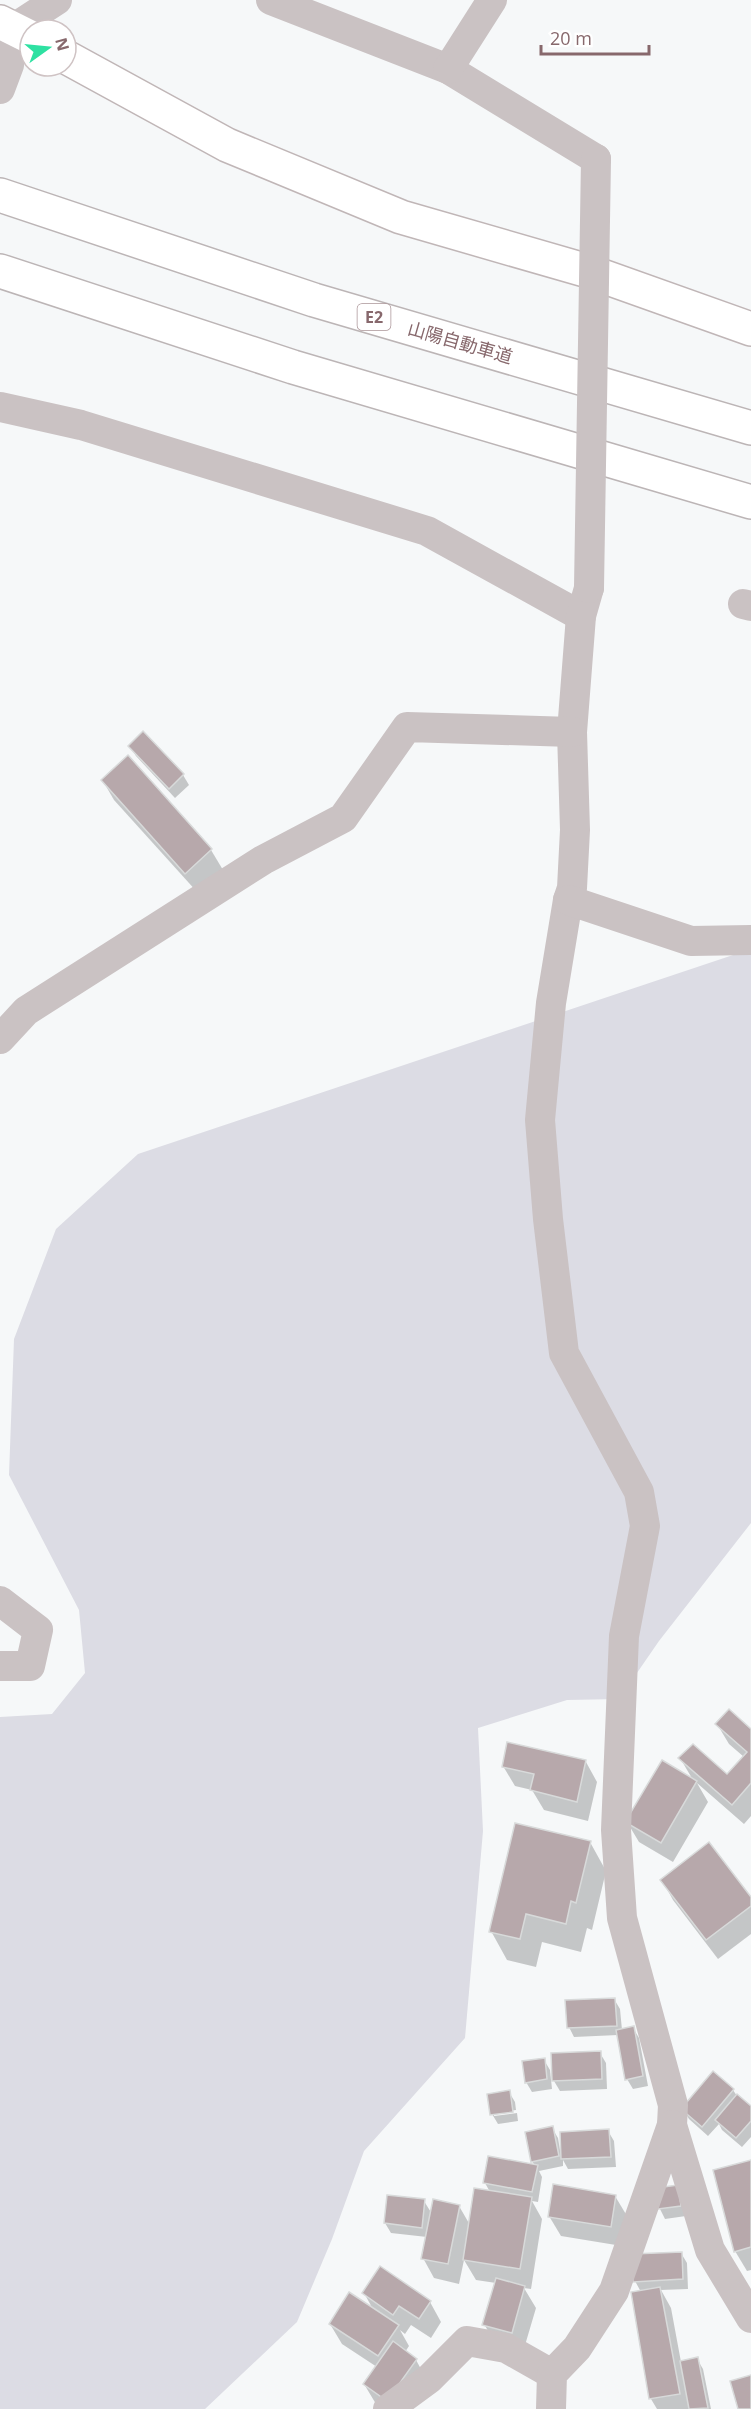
<svg xmlns="http://www.w3.org/2000/svg" width="751" height="2409" viewBox="0 0 751 2409" font-family="'Open Sans','Noto Sans JP',sans-serif">
<style>
.green{fill:#dcdce4}
.shadow{fill:#0003}
.building{fill:#b7a8ab;stroke:#d8dada;stroke-width:1.5}
.lines{fill:none;stroke-linecap:round;stroke-linejoin:round}
.secondary-casing{stroke:#c0b6b7;stroke-width:36}
.highway-casing{stroke:#bcb5b6;stroke-width:36}
.street{stroke:#cac2c3;stroke-width:30}
.secondary{stroke:#fff;stroke-width:33}
.highway{stroke:#fff;stroke-width:33}
.street-bridge{stroke:#cac2c3;stroke-width:30}
.labels{text-anchor:middle;stroke-width:6;stroke-linejoin:round;paint-order:stroke}
.shield{fill:#fff;stroke:#ab9598;stroke-width:1.5}
.shield-label{font-size:16px;font-weight:bold;fill:#87686c}
.street-label{font-size:18px;fill:#87686c;stroke:#fff}
</style>
<rect width="100%" height="100%" fill="#f6f8f9"/>
<path class="green" d="M751,949v574l-92,118 -40,58 -52,1 -89,28 5,103 -18,207 -101,113 -32,88 -35,83 -92,87h-205v-692l52,-3 33,-41 -6,-63 -70,-135 5,-136 42,-110 82,-75z"/>
<g class="shadow">
<path d="M143,733l40,42 6,10 -14,13 -39,-42 -6,-10z"/>
<path d="M128,758l83,92 12,20 -25,23 -84,-93 -11,-19z"/>
<path d="M717,1724l34,7v85l-7,8 -47,-41 11,19 -35,60 -34,-20 -12,-20 66,-42 -13,-22 47,18 17,-19 -15,-13z"/>
<path d="M586,1762l11,20 -9,39 -44,-11 -12,-20 -17,-4 -12,-20z"/>
<path d="M590,1842l16,29 -14,59 -5,-2 -6,24 -39,-10 -6,25 -29,-7 -16,-29z"/>
<path d="M662,1880l89,19v35l-33,25 -45,-59z"/>
<path d="M614,1999l6,10 2,21 11,-2 6,10 9,48 -15,3 -6,-10 -9,-44 -44,2 -5,-10z"/>
<path d="M600,2053l6,10 1,26 -47,2 -6,-10 -1,-26z"/>
<path d="M544,2060l6,10 2,19 -20,3 -6,-10z"/>
<path d="M733,2090l4,6 14,12v29l-9,10 -20,-17 -3,-6 -11,12 -19,-17 -6,-10z"/>
<path d="M509,2092l6,10 1,8 -22,3v3l23,-3 1,8 -20,3 -6,-10z"/>
<path d="M552,2128l6,10 2,12 48,-19 6,10 2,26 -48,2 -5,-9v6l-24,5 3,6 -4,25 -6,-1 10,18 -11,70 -7,-1 12,20 -13,44 -27,-8 -12,-20 12,-41 -20,-3 -12,-20 -5,24 -25,-6 -11,-20 4,-21 -36,-4 -6,-10 39,-22 8,13 27,-8 11,19 20,-33 -5,-9 50,-17 -3,-5z"/>
<path d="M751,2162v108l-4,1 -12,-20z"/>
<path d="M678,2186l8,30 -21,3 -5,-10z"/>
<path d="M615,2196l12,20 -5,30 -61,-10 -12,-20z"/>
<path d="M681,2253l6,10 1,26 -27,1 10,18 10,54 16,-3 6,10 8,40h-54l-6,-10 -19,-106 9,-1 -6,-11z"/>
<path d="M364,2293l66,9 11,20 -10,16 -20,-13 -6,9 -5,-4 9,16 -4,6 11,8 11,20 -51,24 -12,-20 13,-17 -35,-23 -12,-20 44,-13z"/>
</g>
<g class="building">
<path d="M143,731l41,43 -15,15 -41,-43z"/>
<path d="M128,755l84,94 -27,25 -84,-94z"/>
<path d="M729,1709l22,20v54l-19,22 -54,-47 15,-14 34,30 20,-22 -32,-28z"/>
<path d="M507,1742l79,18 -9,42 -47,-12 4,-16 -32,-7z"/>
<path d="M662,1760l35,21 -36,62 -36,-21z"/>
<path d="M515,1823l76,18 -15,62 -5,-2 -5,23 -40,-10 -6,25 -31,-7z"/>
<path d="M709,1842l42,55v9l-45,34 -46,-60z"/>
<path d="M615,1998l2,28 -50,2 -2,-28z"/>
<path d="M634,2026l9,50 -18,4 -9,-50z"/>
<path d="M601,2051l1,28 -50,2 -1,-28z"/>
<path d="M545,2058l2,21 -22,4 -3,-22z"/>
<path d="M713,2071l21,18 -32,38 -21,-18z"/>
<path d="M510,2090l3,22 -23,3 -3,-21z"/>
<path d="M737,2094l14,12v15l-15,17 -21,-18z"/>
<path d="M553,2126l6,30 -28,6 -6,-30z"/>
<path d="M609,2129l2,28 -50,2 -1,-27z"/>
<path d="M488,2156l50,9 -6,27 -49,-9z"/>
<path d="M751,2160v87l-17,5 -21,-82z"/>
<path d="M553,2184l63,11 -5,32 -63,-10z"/>
<path d="M678,2185l3,21 -23,3 -2,-21z"/>
<path d="M474,2188l58,9 -12,72 -57,-9z"/>
<path d="M387,2195l38,4 -3,29 -38,-5z"/>
<path d="M433,2199l27,6 -12,59 -27,-5z"/>
<path d="M682,2252l1,27 -50,3 -1,-28z"/>
<path d="M380,2266l51,35 -12,18 -20,-13 -6,9 -31,-22z"/>
<path d="M496,2278l29,8 -13,47 -30,-8z"/>
<path d="M660,2287l20,107 -31,5 -18,-107z"/>
<path d="M349,2292l50,33 -21,31 -49,-32z"/>
<path d="M393,2341l24,18 -30,42 -24,-17z"/>
<path d="M698,2357l10,51 -19,1 -9,-48z"/>
<path d="M751,2375v34h-13l-8,-28z"/>
</g>
<g class="lines">
<defs>
<g id="secondary">
<path d="M0,22l30,15"/>
<path d="M66,57l161,88 174,72 187,54 163,58"/>
</g>
<g id="highway">
<path d="M0,195l314,105 437,128"/>
<path d="M0,271l293,96 458,135"/>
</g>
</defs>
<use href="#secondary" class="secondary-casing"/>
<use href="#highway" class="highway-casing"/>
<g class="street">
<path d="M271,0l177,69 148,90"/>
<path d="M448,69l44,-69"/>
<path d="M0,89l9,-24 5,-37 43,-28"/>
<path d="M0,407l81,18 346,106 154,85"/>
<path d="M589,588l-8,28 -9,116 3,98 -3,58 -4,12 -17,103 -11,117 8,99 16,134 75,139 6,34 -21,110 -8,194 6,88 51,187 -1,20 38,125 41,68"/>
<path d="M743,604l8,2"/>
<path d="M568,900l123,41 60,-1"/>
<path d="M0,1039l26,-28 237,-151 80,-42 64,-91 165,5"/>
<path d="M0,1601l38,29 -8,36h-30"/>
<path d="M388,2409l41,-30 38,-38 39,7 46,26"/>
<path d="M551,2409l1,-35 25,-26 37,-57 58,-166"/>
</g>
<use href="#secondary" class="secondary"/>
<use href="#highway" class="highway"/>
<path class="street-bridge" d="M589,588l7,-429"/>
</g>
<g class="labels">
<rect class="shield" x="357.5" y="304" width="33" height="26" rx="4.5"/>
<g class="shield-label">
<text x="374" y="323">E2</text>
</g>
<g class="street-label">
<text transform="translate(460 343) rotate(16)" y="6">山陽自動車道</text>
</g>
</g>
<g transform="translate(48 48) rotate(75)"><circle r="28" fill="#ffffff" stroke="#cfc3c4" stroke-width="1.5"/>
<path d="M0-4.5L10 22L0 15L-10 22Z" fill="#2ee1a2"/>
<text y="-9" font-size="16" font-weight="bold" text-anchor="middle" fill="#87686c">N</text>
</g>
<path d="M541 45v9h108v-9" fill="none" stroke="#87686c" stroke-width="3"/>
<text x="550" y="45" font-size="18" fill="#87686c" stroke="#ffffff" stroke-width="4.5" paint-order="stroke">20 m</text>
</svg>
